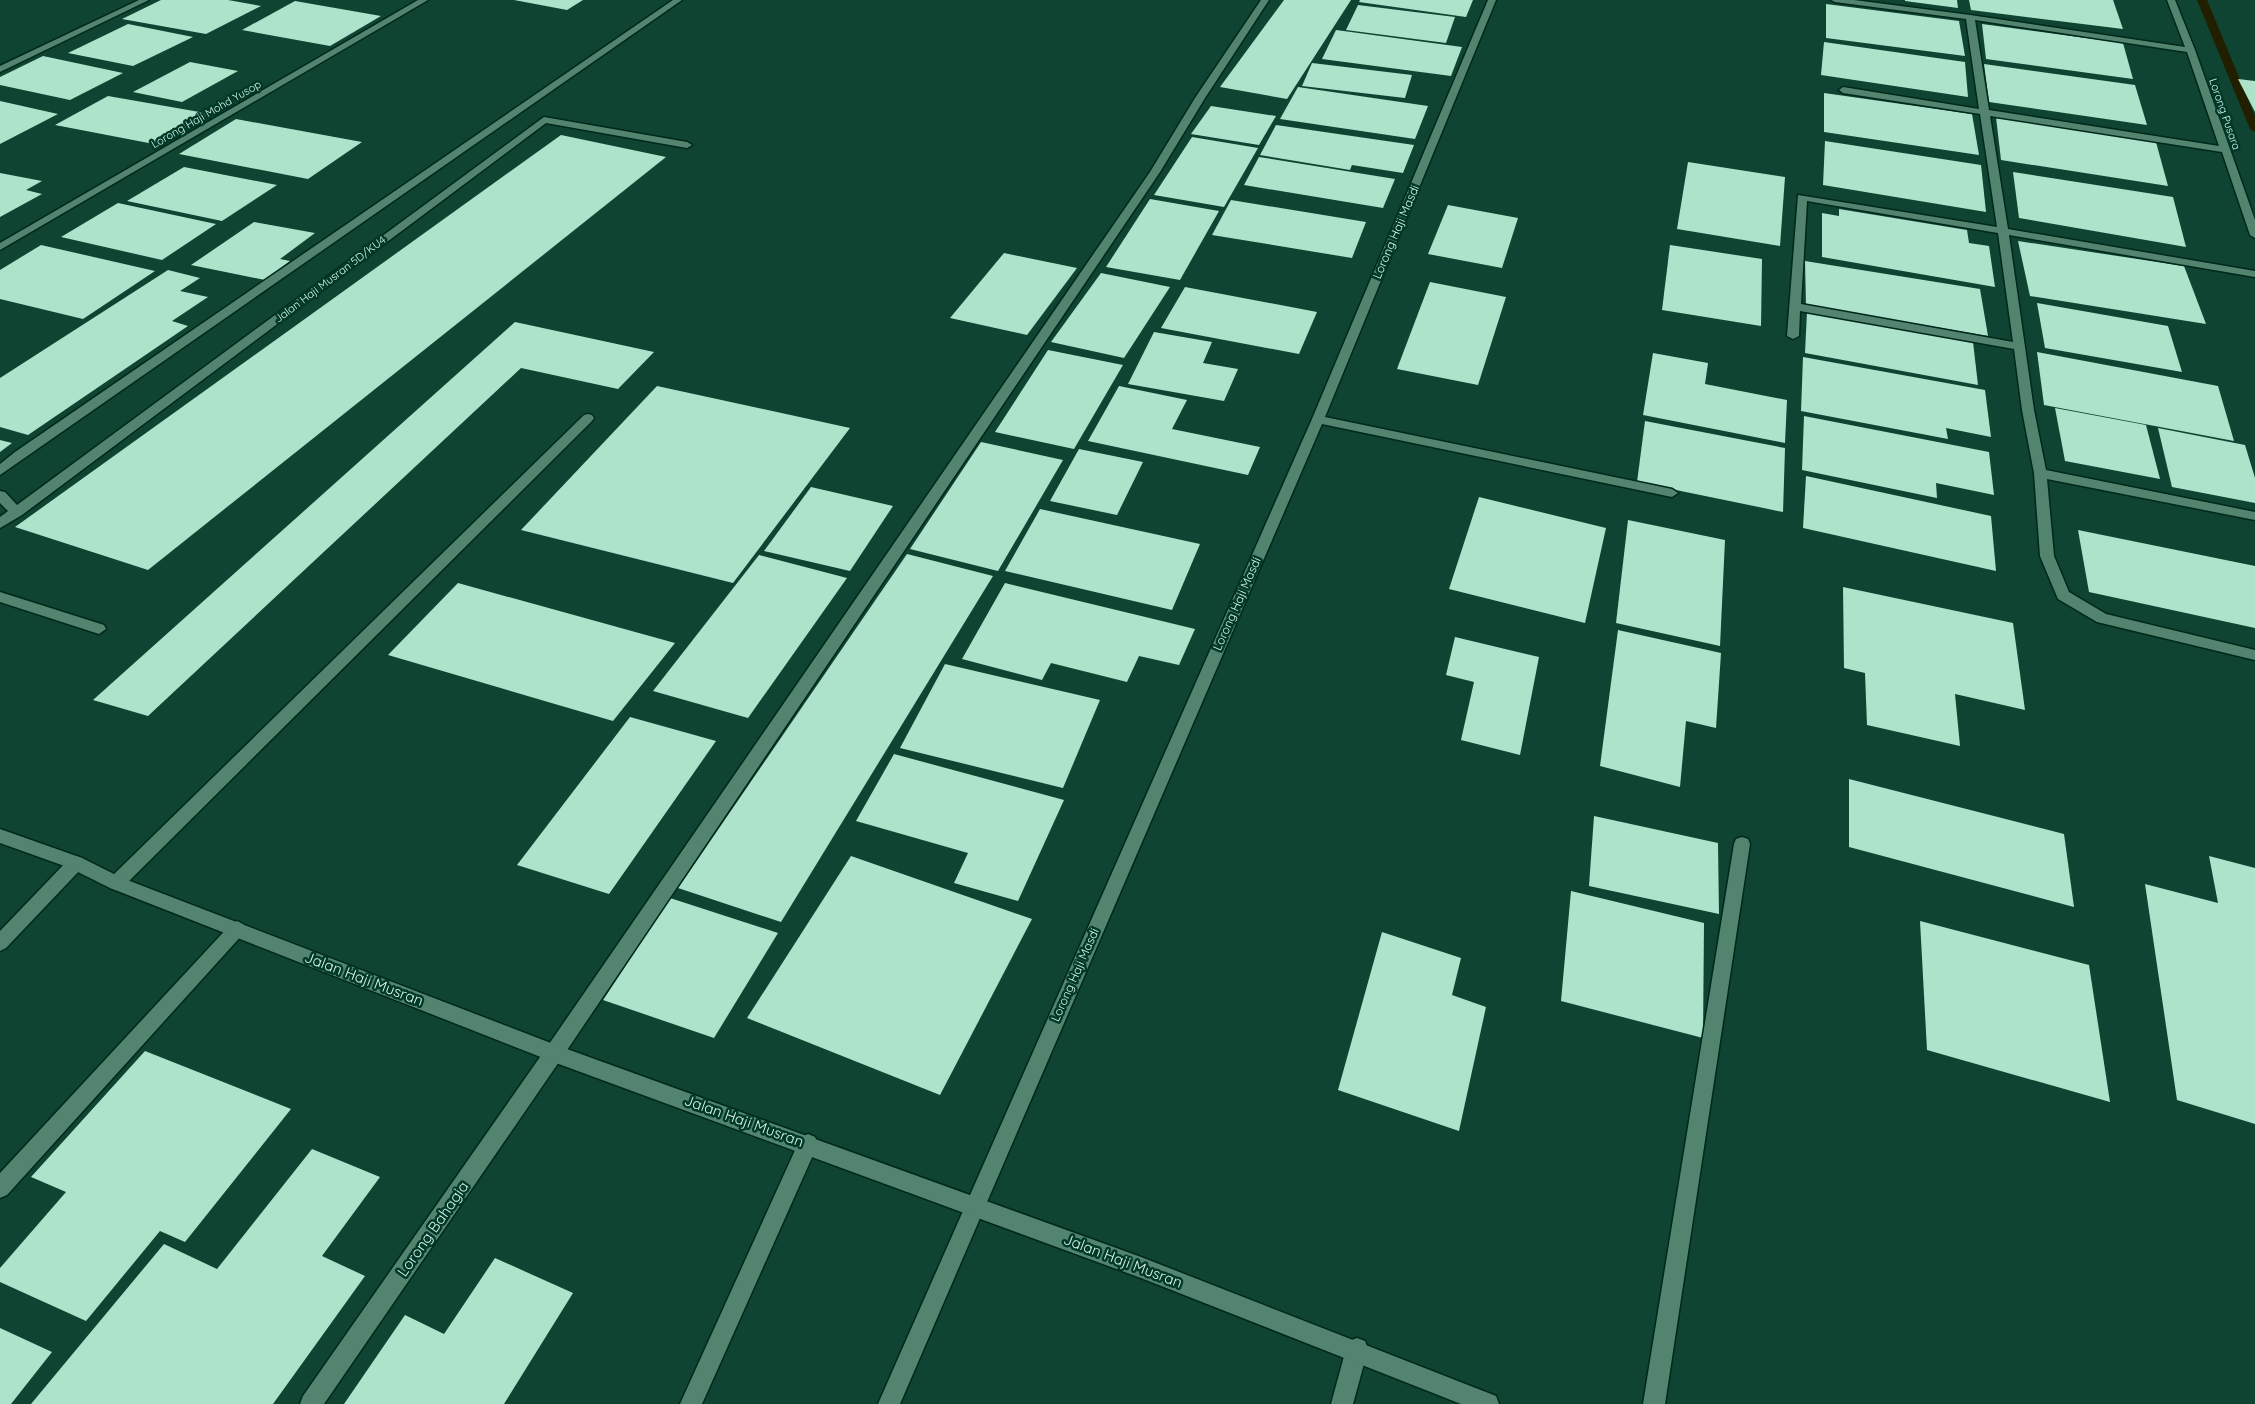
<svg xmlns="http://www.w3.org/2000/svg" width="2255" height="1404" viewBox="0 0 2255 1404" font-family="Quicksand,sans-serif">
<style>
.lines{fill:none;stroke-linecap:round;stroke-linejoin:round}
.stream{fill:#211f00;fill-rule:evenodd}
.building{fill:#ade3cb}
.lane-casing{stroke:#00281b;stroke-width:3}
.street-casing{stroke:#00281b;stroke-width:3}
.secondary-casing{stroke:#00281b;stroke-width:3}
.lane{fill:#52846f;fill-rule:evenodd}
.street{fill:#52846f;fill-rule:evenodd}
.secondary{fill:#52846f;fill-rule:evenodd}
.labels{text-anchor:middle;stroke-width:5;stroke-linejoin:round;paint-order:stroke}
.far-street-label{font-size:11px;fill:#daf4e8;stroke:#003928}
.street-label{font-size:12px;fill:#daf4e8;stroke:#003928}
.near-street-label{font-size:15px;fill:#daf4e8;stroke:#003928}
</style>
<rect width="100%" height="100%" fill="#0f4432"/>
<g class="lines">
<path class="stream" d="M2197,0h10l48,116v16l-5,-3z"/>
</g>
<g class="building">
<path d="M161,0h67l33,6 -55,28 -84,-15z"/>
<path d="M514,0h69l-16,10z"/>
<path d="M1284,0h67l-64,99 -67,-12z"/>
<path d="M1360,0h113l-7,17 -107,-15z"/>
<path d="M1905,0h52l1,8 -53,-7z"/>
<path d="M1969,0h144l10,29 -152,-19z"/>
<path d="M295,1l86,15 -51,30 -88,-16z"/>
<path d="M1826,4l133,17 6,35 -139,-18z"/>
<path d="M1358,5l97,12 -9,26 -100,-13z"/>
<path d="M128,24l65,13 -60,29 -65,-13z"/>
<path d="M1982,24l141,19 10,36 -147,-20z"/>
<path d="M1336,30l126,17 -11,29 -129,-17z"/>
<path d="M1824,42l141,20 3,35 -147,-22z"/>
<path d="M43,56l80,17 -53,27 -70,-15v-8z"/>
<path d="M190,62l48,9 -56,31 -49,-10z"/>
<path d="M1312,63l100,12 -7,23 -103,-12z"/>
<path d="M1984,64l151,21 12,40 -158,-23z"/>
<path d="M2238,79l17,2v31z"/>
<path d="M1298,87l130,19 -13,33 -135,-20z"/>
<path d="M1824,93l148,21 7,41 -155,-23z"/>
<path d="M108,96l103,18 -52,31 -104,-20z"/>
<path d="M0,101l58,13 -58,30z"/>
<path d="M1211,106l65,10 -17,29 -68,-11z"/>
<path d="M1996,117l160,25 12,44 -167,-26z"/>
<path d="M236,119l126,23 -54,37 -129,-25z"/>
<path d="M1276,125l138,20 -11,28 -51,-8 -2,5 -90,-15z"/>
<path d="M561,135l105,22 -518,413 -133,-43z"/>
<path d="M1192,137l66,11 -34,59 -70,-12z"/>
<path d="M1825,141l156,24 5,47 -163,-27z"/>
<path d="M1259,157l136,22 -12,29 -139,-23z"/>
<path d="M1688,162l97,15 -5,69 -103,-17z"/>
<path d="M184,167l93,18 -55,36 -95,-20z"/>
<path d="M2013,172l160,25 13,50 -167,-29z"/>
<path d="M0,173l42,8 -16,9 16,4 -42,23z"/>
<path d="M1150,199l69,12 -39,69 -74,-13z"/>
<path d="M1231,200l135,22 -14,36 -140,-23z"/>
<path d="M118,203l98,21 -54,36 -101,-23z"/>
<path d="M1448,205l70,13 -16,50 -74,-14z"/>
<path d="M1839,209l128,21 2,13 20,3 6,41 -173,-30v-44l17,3z"/>
<path d="M254,222l61,11 -35,26 10,2 -25,19 -74,-15z"/>
<path d="M2018,241l166,25 22,58 -176,-28z"/>
<path d="M41,245l114,26 -72,48 -83,-20v-29z"/>
<path d="M1670,245l92,14 -1,67 -99,-16z"/>
<path d="M1004,253l73,15 -50,67 -77,-17z"/>
<path d="M1805,261l175,28 8,47 -182,-31z"/>
<path d="M168,270l32,8 -20,13 28,6 -36,24 16,5 -160,109 -28,-8v-49z"/>
<path d="M1101,273l69,14 -46,71 -73,-16z"/>
<path d="M1430,282l76,15 -28,88 -81,-16z"/>
<path d="M1185,287l132,25 -18,42 -138,-26z"/>
<path d="M2037,303l131,23 14,46 -137,-24z"/>
<path d="M1807,312l166,30 5,43 -173,-32z"/>
<path d="M515,322l139,30 -36,37 -97,-21 -373,348 -55,-16z"/>
<path d="M1154,332l58,10 -9,21 35,6 -14,32 -96,-17z"/>
<path d="M1048,350l75,15 -49,84 -79,-17z"/>
<path d="M2037,352l181,34 16,55 -190,-36z"/>
<path d="M1653,353l55,10 -3,21 82,16 -2,43 -142,-28z"/>
<path d="M1803,357l182,33 6,47 -45,-9 2,11 -147,-28z"/>
<path d="M657,386l193,42 -117,155 -212,-53z"/>
<path d="M1119,386l68,14 -15,29 88,18 -12,28 -160,-34z"/>
<path d="M2055,408l91,17 14,54 -95,-18z"/>
<path d="M1804,416l185,36 5,43 -58,-12 1,15 -135,-28z"/>
<path d="M1645,421l140,27 -2,64 -146,-30z"/>
<path d="M2158,428l87,17 10,33v25l-83,-16z"/>
<path d="M0,440l12,3 -12,9z"/>
<path d="M981,442l82,18 -65,111 -88,-22z"/>
<path d="M1079,449l64,13 -26,53 -67,-14z"/>
<path d="M1806,476l185,40 5,55 -193,-43z"/>
<path d="M811,487l82,19 -43,65 -86,-20z"/>
<path d="M1479,497l127,31 -21,95 -136,-34z"/>
<path d="M1040,509l160,35 -28,66 -167,-39z"/>
<path d="M1628,520l97,20 -5,106 -104,-23z"/>
<path d="M2078,530l177,36v62l-166,-36z"/>
<path d="M907,554l86,22 -212,346 -103,-34z"/>
<path d="M759,555l88,23 -99,140 -95,-27z"/>
<path d="M458,583l217,60 -62,78 -225,-66z"/>
<path d="M1005,583l190,46 -16,36 -40,-9 -12,26 -76,-19 -9,17 -80,-21z"/>
<path d="M1843,587l170,36 12,87 -70,-16 5,52 -93,-21 -2,-52 -21,-5z"/>
<path d="M1618,630l103,23 -5,75 -30,-7 -6,66 -80,-21z"/>
<path d="M1455,637l84,20 -19,98 -59,-15 13,-58 -28,-7z"/>
<path d="M945,664l155,36 -37,88 -163,-40z"/>
<path d="M630,717l86,24 -107,153 -92,-29z"/>
<path d="M894,754l170,46 -46,101 -64,-18 14,-30 -112,-32z"/>
<path d="M1849,779l215,55 10,73 -225,-60z"/>
<path d="M1594,816l124,27 1,71 -130,-28z"/>
<path d="M851,856l181,63 -92,176 -193,-77z"/>
<path d="M2209,856l46,12v256l-78,-24 -32,-216 73,19z"/>
<path d="M1571,891l133,32 -1,115 -142,-37z"/>
<path d="M670,898l108,35 -64,105 -111,-38z"/>
<path d="M1920,921l169,44 21,137 -183,-52z"/>
<path d="M1382,932l79,26 -9,37 34,12 -27,124 -121,-41z"/>
<path d="M145,1051l146,58 -106,133 -25,-11 -74,90 -86,-39v-14l66,-76 -35,-15z"/>
<path d="M312,1149l68,28 -58,79 43,20 -92,128h-242l133,-160 53,25z"/>
<path d="M495,1258l78,35 -69,111h-160l61,-89 39,19z"/>
<path d="M0,1328l52,24 -41,52h-11z"/>
</g>
<g class="lines">
<defs>
<g id="lane">
<path d="M588,414l4,1 2,3 -2,3 -470,467 -6,2 -6,-2 -2,-5 2,-5 474,-463z"/>
<path d="M0,592l104,33 2,4 -7,5 -99,-32z"/>
<path d="M808,1134l7,3 3,7 -116,260h-22l121,-267z"/>
<path d="M1357,1338l8,3 3,8 -15,55h-22l15,-55 3,-8z"/>
</g>
<g id="street">
<path d="M139,0h10l-149,72v-6z"/>
<path d="M418,0h10l-428,250v-7z"/>
<path d="M673,0h9l-682,475v-11l15,-12z"/>
<path d="M1261,0h8l-64,98 -45,74 -599,887 -237,345h-24l3,-8 244,-349 603,-875 45,-74z"/>
<path d="M1488,0h8l-171,417 347,72 6,4 -6,4 -350,-73 -422,980h-22l434,-985z"/>
<path d="M1831,0h23l116,15 215,32 -18,-47h8l20,50 60,170v18l-5,-3 -28,-83 -232,-36 18,113 247,42v6l-246,-42 25,175 12,60 209,42v8l-208,-41 7,77 15,36 37,22 149,36v10l-158,-38 -39,-23 -18,-43 -6,-83 -12,-63 -8,-61 -214,-38 -1,25 -6,3 -6,-3 11,-141 199,32 -17,-113 -137,-21 -4,-3 4,-3 136,22 -13,-90 -131,-17zM1975,20l212,32 32,94 -230,-36zM1807,201l191,32 15,109 -212,-38z"/>
<path d="M544,117l143,25 5,3 -5,3 -141,-25 -524,392 -22,13v-11l8,-6 -8,-8v-12l5,1 12,13z"/>
<path d="M1742,837l6,2 2,5 -85,560h-22l91,-560 2,-5z"/>
<path d="M76,856l6,2 2,5 -2,5 -76,80 -6,3v-20l70,-73z"/>
<path d="M237,921l6,3 3,5 -3,5 -236,261 -7,3v-25l231,-249z"/>
</g>
<path id="secondary" d="M0,829l82,29 40,20 434,167 585,212 355,139 3,8h-38l-320,-126 -585,-215 -446,-175 -40,-20 -70,-25z"/>
</defs>
<use href="#lane" class="lane-casing"/>
<use href="#street" class="street-casing"/>
<use href="#secondary" class="secondary-casing"/>
<use href="#lane" class="lane"/>
<use href="#street" class="street"/>
<use href="#secondary" class="secondary"/>
</g>
<g class="labels">
<g class="far-street-label">
<text transform="translate(206 114) rotate(-30)" y="4">Lorong Haji Mohd Yusop</text>
<text transform="translate(2225 114) rotate(71)" y="4">Lorong Pusara</text>
<text transform="translate(330 279) rotate(-37)" y="4">Jalan Haji Musran 5D/KU4</text>
</g>
<g class="street-label">
<text transform="translate(1396 232) rotate(-67)" y="4">Lorong Haji Masdi</text>
<text transform="translate(1237 604) rotate(-66)" y="4">Lorong Haji Masdi</text>
<text transform="translate(1075 975) rotate(-66)" y="4">Lorong Haji Masdi</text>
</g>
<g class="near-street-label">
<text transform="translate(364 979) rotate(21)" y="5">Jalan Haji Musran</text>
<text transform="translate(744 1121) rotate(20)" y="5">Jalan Haji Musran</text>
<text transform="translate(433 1229) rotate(-55)" y="5">Lorong Bahagia</text>
<text transform="translate(1123 1261) rotate(21)" y="5">Jalan Haji Musran</text>
</g>
</g>
</svg>
